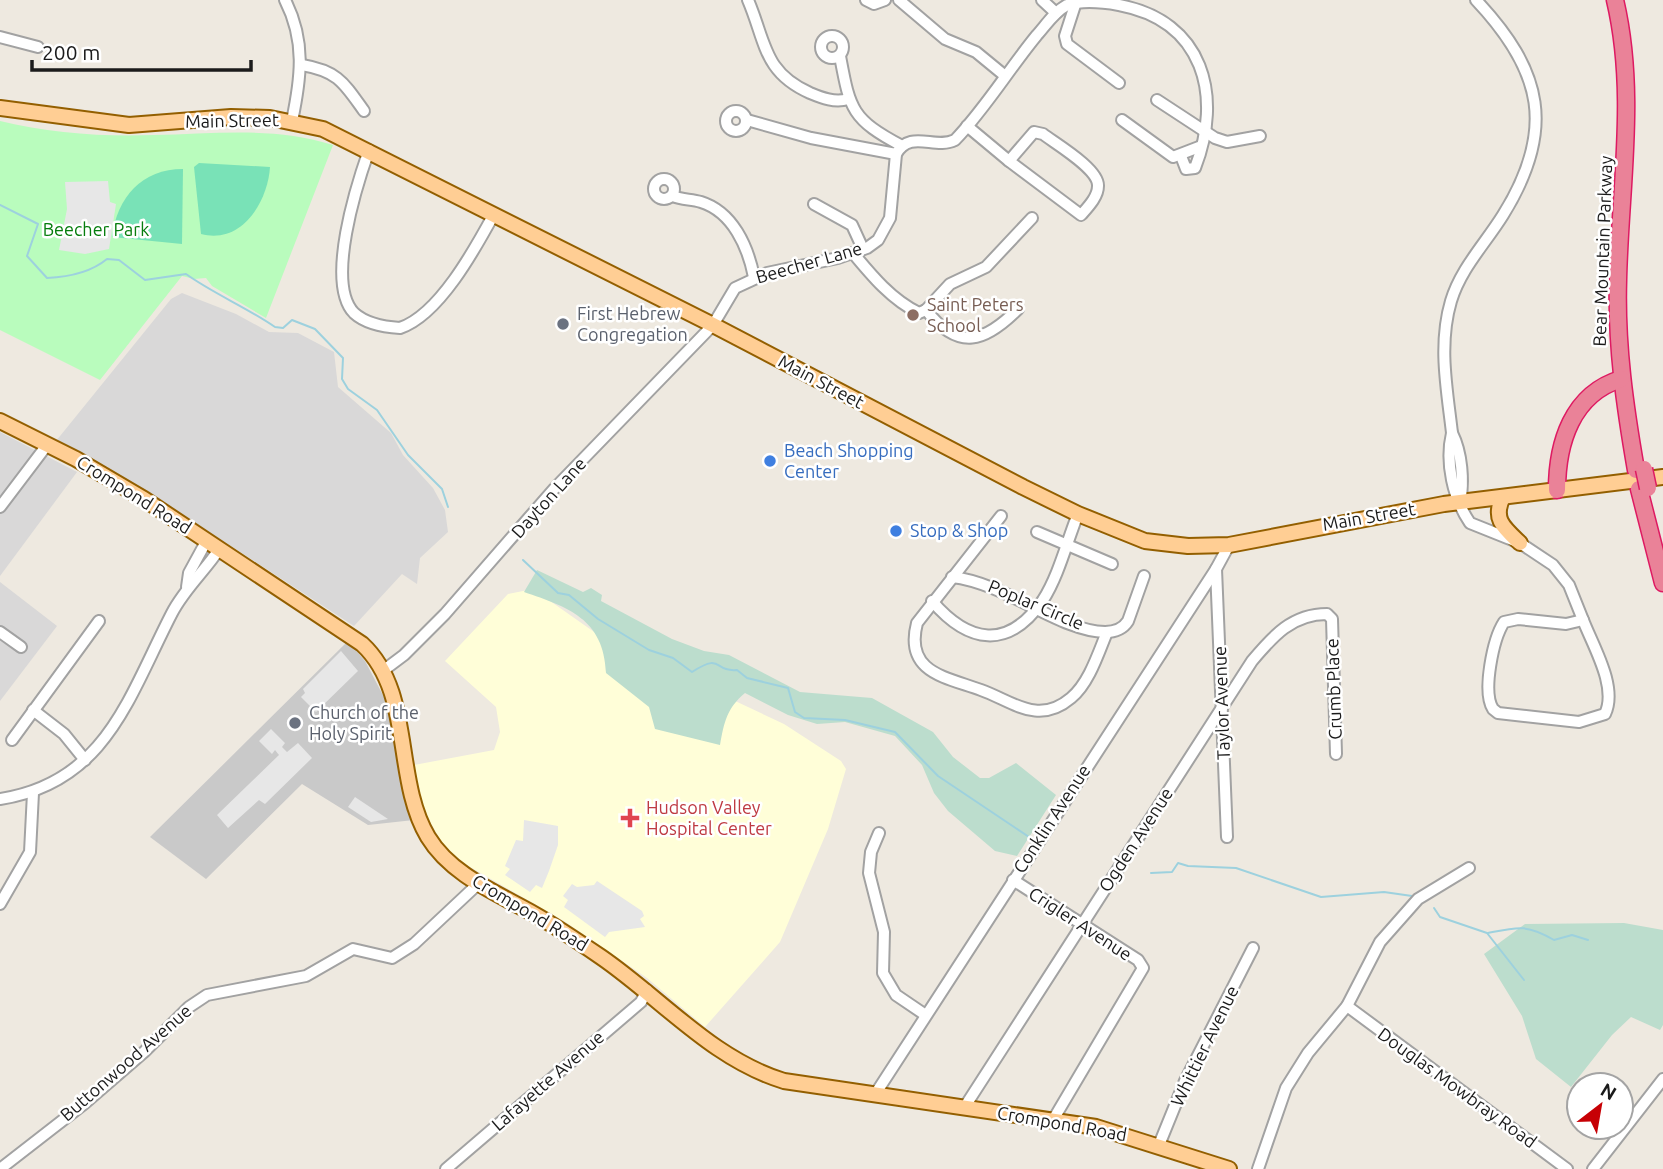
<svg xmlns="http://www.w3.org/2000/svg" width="1663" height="1169" viewBox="0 0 1663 1169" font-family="Ubuntu,sans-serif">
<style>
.residential{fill:#d9d8d8}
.education{fill:#fffed8}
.religious{fill:#c9c9c9}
.wetland{fill:#bcddcd}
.park{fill:#b9fcbd}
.pitch{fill:#79e2b7}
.parking{fill:#e7e7e7}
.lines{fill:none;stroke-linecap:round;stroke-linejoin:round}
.stream{stroke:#9dd1de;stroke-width:2}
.minor-casing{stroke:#a2a2a2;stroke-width:14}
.major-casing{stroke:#935f00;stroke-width:18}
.highway-casing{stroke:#de1a62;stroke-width:19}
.minor{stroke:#fff;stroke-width:10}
.major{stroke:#ffce94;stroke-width:14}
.highway{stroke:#ea8298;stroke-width:16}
.highway-bridge-casing{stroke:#de1a62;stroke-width:19;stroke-linecap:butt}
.highway-bridge{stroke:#ea8298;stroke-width:16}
.education-dot{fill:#8d6e63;stroke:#fff;stroke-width:2.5}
.worship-dot{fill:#6b7280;stroke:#fff;stroke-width:2.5}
.shop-dot{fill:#3f7fe0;stroke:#fff;stroke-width:2.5}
.health-dot{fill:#e0444e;stroke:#fff;stroke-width:2.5}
.labels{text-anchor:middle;stroke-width:5;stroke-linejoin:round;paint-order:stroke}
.street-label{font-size:18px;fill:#1b1b1b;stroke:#fff}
.park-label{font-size:18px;fill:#067d0d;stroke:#fff}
.education-label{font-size:18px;fill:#785e54;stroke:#fff;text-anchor:start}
.worship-label{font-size:18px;fill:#5b616d;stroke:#fff;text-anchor:start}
.shop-label{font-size:18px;fill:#366cbe;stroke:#fff;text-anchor:start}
.health-label{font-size:18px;fill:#be3a42;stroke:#fff;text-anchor:start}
</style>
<rect width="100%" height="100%" fill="#eee9e0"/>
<g class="residential">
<path d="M182,293l54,21 33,18 29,1 36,19 4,35 53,46 12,22 30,33 12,22 3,22 -28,26 -3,26 -15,-10 -48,52 -194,-126 -104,-59 115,-142z"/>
<path d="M0,432l77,40 -77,104z"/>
<path d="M0,582l57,44 -57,75z"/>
</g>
<path class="education" d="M533,589l74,52 177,83 57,37 5,8 -18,60 -48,113 -75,85 -58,-49 -83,-57 -99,-57 -22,-19 -21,-38 -8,-42 80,-15 6,-18 -4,-25 -51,-46 63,-67z"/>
<path class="religious" d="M348,641l17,20 20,38 29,121 -46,5 -66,-41 -96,95 -56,-42z"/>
<g class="wetland">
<path d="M537,570l46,22 8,-4 11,7 -1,6 71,38 32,12 25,4 71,37 72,6 61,34 20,25 27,21h9l27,-15 40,32 -39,61 -22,-5 -47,-40 -14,-18 -12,-28 -27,-29 -50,-14 -28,2 -29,-9 -43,-22c-18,15 -21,29 -25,52l-65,-16 -6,-22 -43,-34c-2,-54 -38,-66 -82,-81z"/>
<path d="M1624,923l39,7v95l-3,5 -29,-13 -19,18 -41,52 -35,-28 -14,-43 -38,-62 41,-30z"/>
</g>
<path class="park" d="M0,121c49,12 103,16 154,14 61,-1 120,-9 179,10l-67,173 -54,-32 -6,-8 -12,1 -12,-3 -82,104 -100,-50z"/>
<g class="pitch">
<path d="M199,163l71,4c-2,34 -28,78 -69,67l-7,-67z"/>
<path d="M183,169l-1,75 -70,-7c5,-40 30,-68 71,-68z"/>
</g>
<g class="parking">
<path d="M108,181l2,21 6,2 -7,45 -24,5 -26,-4 8,-41 -2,-27z"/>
<path d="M341,651l17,20 -42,41 -15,-15 4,-4 -2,-4z"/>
<path d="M271,729l14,14 -3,4 5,5 11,-9 14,15 -47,46 -6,-4 -31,28 -11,-13 62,-60 -4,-5 -3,4 -13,-13z"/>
<path d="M355,797l33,22 -17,3 -23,-15z"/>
<path d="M524,820l34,6v19l-9,26 -7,17 -6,-3 -6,7 -25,-17 5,-6 -5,-3 11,-26 7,1z"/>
<path d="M597,881l45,30 2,5 -4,3 5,8 -36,5 -4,5 -41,-30 4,-7 -5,-4 9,-12 5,3 17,-2z"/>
</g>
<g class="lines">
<g class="stream">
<path d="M0,205l38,19 -11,32 20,22c22,-1 43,-5 60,-19l12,1 26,20 41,-6c28,20 60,33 89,53l8,1 9,-8 23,9 28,29 -1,21 6,10 29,21 31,45 34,34 6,18"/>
<path d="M523,560l35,33 11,2 29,24 51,31 24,8 19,14c31,-20 21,0 45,-2l10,8 41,10 7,24 9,6 41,2 50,12 43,44 91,61"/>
<path d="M1151,873l21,-1 6,-9 10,3 48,2 85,29 63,-5 28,4"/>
<path d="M1434,908l6,9 47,16 37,47"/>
<path d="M1488,933c30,-6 39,-9 66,7l18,-5 16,5"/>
</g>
<defs>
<g id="minor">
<path d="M285,0c21,41 16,78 7,121"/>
<path d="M748,0c18,42 15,72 62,93 12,5 25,10 38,6"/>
<path d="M866,0l8,4 11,-4"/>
<path d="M899,0l46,39 31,13 28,23"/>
<path d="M1042,0l14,13"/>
<path d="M1476,0c67,71 80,130 27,215 -18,29 -42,53 -52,86 -13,44 -4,88 1,132 -7,30 1,65 18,90l50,20 33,22 16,20 14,35"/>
<path d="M1076,2l-11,34 2,8 52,39"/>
<circle cx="832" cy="47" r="11"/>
<path d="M0,37l38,10"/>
<path d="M840,56c10,53 11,63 62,90"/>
<path d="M302,65c36,6 42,18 62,46"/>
<path d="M1157,100l58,38 12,4 33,-6"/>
<circle cx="736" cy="121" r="10"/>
<path d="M747,120l64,18 85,16"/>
<path d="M1122,120l51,37 26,-10"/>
<path d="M967,126l42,35"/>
<path d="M1034,132l9,2c13,10 56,35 55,52 0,11 -10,21 -17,29l-72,-54z"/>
<path d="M369,150c-12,34 -44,133 -15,163 12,11 30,14 46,15 39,-13 75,-79 94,-114"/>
<circle cx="664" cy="189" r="10"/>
<path d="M673,196c9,4 18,3 28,6 32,10 47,45 53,75"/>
<path d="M814,204l38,21 11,24"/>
<path d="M853,253c19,23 39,47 66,60l7,-3"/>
<path d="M926,310l24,-26 36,-17 46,-49"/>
<path d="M926,310c33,42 59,32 92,-1"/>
<path d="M1452,433c10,20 12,48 8,70"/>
<path d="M0,507l47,-62"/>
<path d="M1001,516l-84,107c-13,50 29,54 64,67 31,11 57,36 90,8 18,-15 27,-44 36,-66"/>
<path d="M1037,532l75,32"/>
<path d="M1216,569l11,268"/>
<path d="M952,577c54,6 107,54 153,55 10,0 18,-3 23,-11l16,-45"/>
<path d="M187,587l2,-14 18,-33"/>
<path d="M932,601c36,42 76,50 111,-1 16,-25 24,-59 35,-86"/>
<path d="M1518,619l48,5 17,-4c10,26 35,67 22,94l-26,8 -81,-9 -5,-4c-11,-17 0,-70 11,-87z"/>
<path d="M0,632l21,15"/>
<path d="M384,670l20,-15 41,-41 109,-125 159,-164 22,-37 32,-15 71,-15 29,-10 11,-8 12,-22 6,-64c14,-25 39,-4 59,-14 30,-31 54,-71 82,-105 9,-10 17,-23 30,-30 16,-5 35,-3 52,0 85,16 104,91 76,163l-9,1 -5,-13"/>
<path d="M33,710l31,24 21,26"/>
<path d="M12,740l87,-119"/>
<path d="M0,799c106,-16 129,-103 172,-186 13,-25 33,-42 48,-65"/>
<path d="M879,833l-8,19 -2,21 15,59 -1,41 13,22 28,19"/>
<path d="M1013,880l125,80 5,8 -90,152"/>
<path d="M0,904l30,-52 3,-59"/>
<path d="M1347,1006l220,163"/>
<path d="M876,1093l340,-524 13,-24"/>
<path d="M964,1108l288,-447c21,-25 40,-47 75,-47l5,5 4,135"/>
<path d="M1159,1145l26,-64 68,-133"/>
<path d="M0,1169l85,-66 59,-51 45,-45 18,-12 99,-19 47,-27 39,9 22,-14 65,-61"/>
<path d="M446,1169l195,-167 6,-12"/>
<path d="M1258,1169l28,-81 22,-35 39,-47 33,-64 38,-43 51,-31"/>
<path d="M1593,1169l70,-90"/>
</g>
<g id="major">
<path d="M0,108l129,17 102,-8 39,1 53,11 390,196 310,162 55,27 67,27 43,5 41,-1 215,-41 219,-27"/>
<path d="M0,421l76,38 68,40 218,145c52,48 31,134 66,193 23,38 69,56 106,77 23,13 45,28 67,43 61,42 111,102 183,124l312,46 133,42"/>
<path d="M1503,497c-11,22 1,31 17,46"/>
</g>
<g id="highway">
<path d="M1615,0c22,93 5,187 3,280 -2,65 7,127 18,190"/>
<path d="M1639,489l24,94"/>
<path d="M1557,490c0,-47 15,-96 64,-111"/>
</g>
</defs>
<use href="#minor" class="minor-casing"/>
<use href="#major" class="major-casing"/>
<use href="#highway" class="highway-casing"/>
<use href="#minor" class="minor"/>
<use href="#major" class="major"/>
<use href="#highway" class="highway"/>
<defs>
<path id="highway-bridge" d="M1644,469l4,19"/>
</defs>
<use href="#highway-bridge" class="highway-bridge-casing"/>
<use href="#highway-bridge" class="highway-bridge"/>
</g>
<circle class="education-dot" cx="913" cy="315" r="7"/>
<g class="worship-dot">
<circle cx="563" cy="324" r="7"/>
<circle cx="295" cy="723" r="7"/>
</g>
<g class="shop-dot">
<circle cx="770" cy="461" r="7"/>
<circle cx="896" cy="531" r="7"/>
</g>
<path class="health-dot" d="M626.5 807.5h7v7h7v7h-7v7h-7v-7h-7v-7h7z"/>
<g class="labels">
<g class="street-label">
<text transform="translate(232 121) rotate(-1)" y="6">Main Street</text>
<text transform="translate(1603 251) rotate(-88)" y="6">Bear Mountain Parkway</text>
<text transform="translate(809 263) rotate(-16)" y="6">Beecher Lane</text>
<text transform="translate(821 382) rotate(28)" y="6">Main Street</text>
<text transform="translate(134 495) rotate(32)" y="6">Crompond Road</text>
<text transform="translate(549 498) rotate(-48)" y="6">Dayton Lane</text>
<text transform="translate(1369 517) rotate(-10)" y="6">Main Street</text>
<text transform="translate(1036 605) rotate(23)" y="6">Poplar Circle</text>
<text transform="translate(1334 689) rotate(-92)" y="6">Crumb Place</text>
<text transform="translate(1222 703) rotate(-92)" y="6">Taylor Avenue</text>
<text transform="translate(1052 819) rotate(-57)" y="6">Conklin Avenue</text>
<text transform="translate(1136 840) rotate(-57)" y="6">Ogden Avenue</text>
<text transform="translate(530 913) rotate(31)" y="6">Crompond Road</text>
<text transform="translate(1080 924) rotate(33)" y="6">Crigler Avenue</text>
<text transform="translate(1205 1046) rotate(-64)" y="6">Whittier Avenue</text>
<text transform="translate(126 1063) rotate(-41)" y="6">Buttonwood Avenue</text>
<text transform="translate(548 1081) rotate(-41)" y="6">Lafayette Avenue</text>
<text transform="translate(1457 1088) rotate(36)" y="6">Douglas Mowbray Road</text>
<text transform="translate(1062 1124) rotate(10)" y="6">Crompond Road</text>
</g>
<g class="park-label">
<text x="96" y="236">Beecher Park</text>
</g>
<g class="education-label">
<text x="927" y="311">Saint Peters<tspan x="927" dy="21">School</tspan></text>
</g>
<g class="worship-label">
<text x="577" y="320">First Hebrew<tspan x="577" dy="21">Congregation</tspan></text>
<text x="309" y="719">Church of the<tspan x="309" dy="21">Holy Spirit</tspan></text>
</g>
<g class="shop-label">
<text x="784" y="457">Beach Shopping<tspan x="784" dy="21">Center</tspan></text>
<text x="910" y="537">Stop &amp; Shop</text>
</g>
<g class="health-label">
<text x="646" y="814">Hudson Valley<tspan x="646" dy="21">Hospital Center</tspan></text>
</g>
</g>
<g transform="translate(1600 1106) rotate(31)"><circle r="33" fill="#ffffff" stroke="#a4a4a4" stroke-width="2"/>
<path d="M0-5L12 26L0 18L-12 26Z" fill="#c70005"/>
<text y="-10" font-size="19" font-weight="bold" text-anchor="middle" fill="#1b1b1b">N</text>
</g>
<path d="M32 60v10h219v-10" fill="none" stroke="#1b1b1b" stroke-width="3.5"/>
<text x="42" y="60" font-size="21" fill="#1b1b1b" stroke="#ffffff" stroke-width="5" paint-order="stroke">200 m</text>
</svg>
